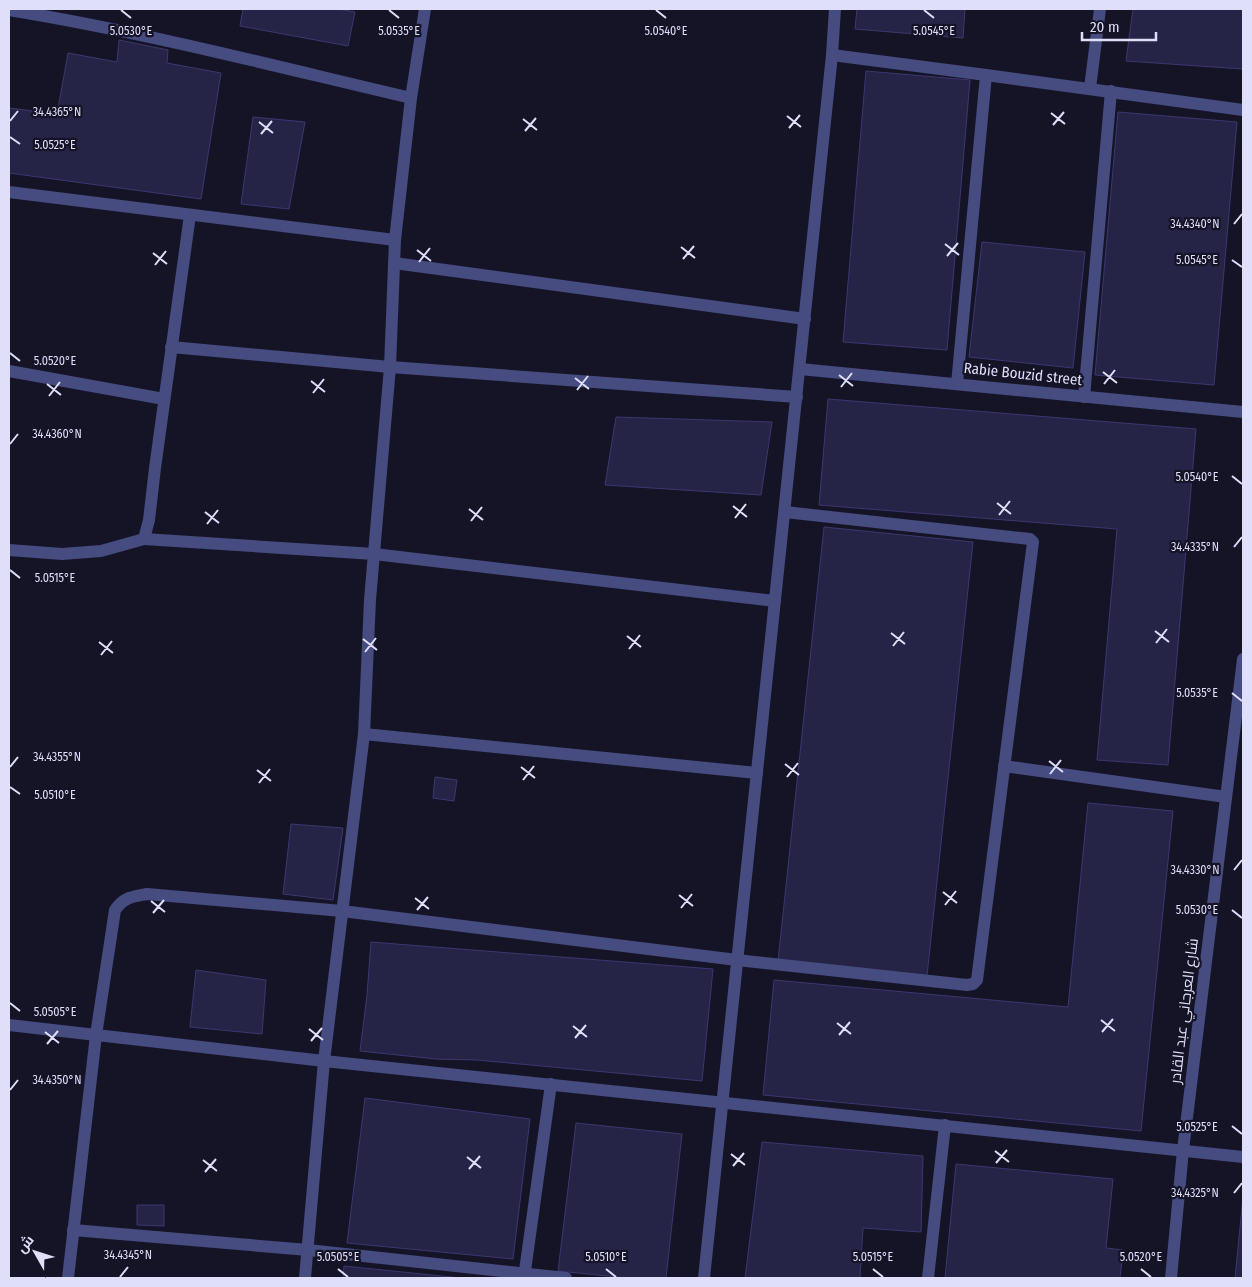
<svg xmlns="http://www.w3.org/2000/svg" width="1252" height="1287" viewBox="0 0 1252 1287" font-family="'Fira Sans Condensed',Cairo,sans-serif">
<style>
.building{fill:#252346;stroke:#3c386f}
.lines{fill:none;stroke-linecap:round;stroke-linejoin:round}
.minor{stroke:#464b80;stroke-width:12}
.ticks{fill:none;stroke:#dfdffa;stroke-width:2}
.labels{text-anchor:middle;stroke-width:4.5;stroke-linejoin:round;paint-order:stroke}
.street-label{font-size:15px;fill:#dfdffa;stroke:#151427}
.ticks-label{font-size:12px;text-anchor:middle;fill:#dfdffa;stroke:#151427;stroke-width:4.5;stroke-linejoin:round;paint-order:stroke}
</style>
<rect width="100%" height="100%" fill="#151427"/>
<g class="building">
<path d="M243,9h95l17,3 -7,34 -108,-20z"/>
<path d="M857,9h108l-2,29 -108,-9z"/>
<path d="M1133,9h110v60l-117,-8z"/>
<path d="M119,40l49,10 -1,13 54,10 -20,126 -192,-26v-65l48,6 11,-61 49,9z"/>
<path d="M866,71l104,9 -23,270 -104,-8z"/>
<path d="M1118,112l119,10 -23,263 -119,-10z"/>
<path d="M253,117l52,5 -16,87 -48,-5z"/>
<path d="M982,242l103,10 -12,116 -104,-11z"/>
<path d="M828,399l368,30 -28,336 -71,-5 20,-231 -298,-24z"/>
<path d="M616,417l156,5 -11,73 -156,-10z"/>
<path d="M824,527l149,15 -46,434 -149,-15z"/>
<path d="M435,777l22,3 -3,21 -21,-3z"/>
<path d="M1088,803l85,8 -32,320 -378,-36 11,-115 294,27z"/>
<path d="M291,824l52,4 -10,72 -50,-6z"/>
<path d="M371,942l342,27 -11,112 -225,-21 -41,-1 -76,-8 7,-56z"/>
<path d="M196,970l70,10 -4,54 -72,-7z"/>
<path d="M365,1098l165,21 -17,140 -166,-16z"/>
<path d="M576,1123l106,11 -16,144h-39l-69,-7z"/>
<path d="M762,1142l161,14 -2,76 -58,-4 -3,50h-115z"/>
<path d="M956,1164l157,15 -7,69 17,2 -3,28h-175z"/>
<path d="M1243,1197v81h-8z"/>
<path d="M137,1205h27v21l-27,-1z"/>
<path d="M344,1266l117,12h-118z"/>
</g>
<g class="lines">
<g class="minor">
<path d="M9,10c135,22 269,57 402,88"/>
<path d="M832,55l154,20 -29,309"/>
<path d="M986,75l257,35"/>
<path d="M1090,88l10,-79"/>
<path d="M9,192l386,48"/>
<path d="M394,263l411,56"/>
<path d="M171,347l219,20 407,30"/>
<path d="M800,369l443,43"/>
<path d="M9,371l155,28"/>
<path d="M1084,397l27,-306"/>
<path d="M144,539l230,15 401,47"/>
<path d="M9,550l53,4 39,-3 43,-12 5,-19 6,-52 35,-253"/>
<path d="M364,734l393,39"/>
<path d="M1004,766l222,31"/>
<path d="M9,1025l315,36 919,96"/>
<path d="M73,1230l235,20 258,28"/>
<path d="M68,1278l28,-243 19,-125c9,-13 17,-13 32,-16l195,17 395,49 230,25 6,-1 4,-4 56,-438 -3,-3 -245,-27"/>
<path d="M305,1278l19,-217 40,-327 6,-134 20,-233 5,-127 16,-142 14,-89"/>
<path d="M524,1278l27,-194"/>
<path d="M704,1278l128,-1223 3,-46"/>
<path d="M928,1278l17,-153"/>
<path d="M1171,1278l12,-128 60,-491"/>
</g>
</g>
<path class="ticks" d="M121,10l10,8M389,10l10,8M656,10l10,8M924,10l10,8M1051,113l14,11M787,116l14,11M523,119l14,11M10,121l8,-10M259,122l14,11M1053,125l11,-13M789,128l11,-13M525,131l11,-13M261,134l11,-13M10,137l10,7M1234,224l8,-10M945,244l14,11M681,247l14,11M417,250l14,11M153,253l14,11M947,256l11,-13M683,259l11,-13M1232,260l10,7M419,262l11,-14M155,265l11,-14M10,353l10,8M1103,372l14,11M839,375l14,11M575,378l14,11M311,381l14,11M47,384l14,11M1104,384l11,-14M841,387l11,-14M577,390l11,-14M313,393l11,-14M49,396l11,-14M10,444l8,-10M1232,476l10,8M997,503l14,11M733,506l14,11M469,509l14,11M205,512l14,11M999,515l11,-14M735,518l11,-14M471,521l11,-14M207,524l11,-14M1234,547l8,-10M10,570l10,8M1155,631l14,11M891,633l14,11M627,636l14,11M363,639l14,11M99,642l14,11M1156,643l11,-14M893,646l11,-14M629,649l11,-14M365,652l11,-14M101,655l11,-14M1232,693l10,8M1049,761l14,11M785,764l14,11M10,767l8,-10M521,767l14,11M257,770l14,11M1050,774l11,-14M787,777l11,-14M523,780l11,-14M259,783l11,-14M10,787l10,7M1234,870l8,-10M943,892l14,11M679,895l14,11M415,898l14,11M151,901l14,11M945,905l11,-14M681,908l11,-14M417,910l11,-13M1232,910l10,8M153,913l11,-13M10,1003l10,8M1101,1020l14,11M837,1023l14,11M573,1026l14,11M309,1029l14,11M45,1032l14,11M1102,1032l11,-13M839,1035l11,-13M575,1038l11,-13M311,1041l11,-13M47,1044l11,-13M10,1090l8,-10M1232,1126l10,8M995,1151l14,11M731,1154l14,11M467,1157l14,11M203,1160l14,11M996,1163l11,-13M733,1166l11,-13M469,1169l11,-13M205,1172l11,-13M1234,1193l8,-10M338,1269l10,8M606,1269l10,8M873,1269l10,8M1141,1269l10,8M120,1277l8,-10"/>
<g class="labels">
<g class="street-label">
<text transform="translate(1023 374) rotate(6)" y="5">Rabie Bouzid street</text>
<text transform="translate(1184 1011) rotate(-83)" y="5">شارع العرجاني عبد القادر</text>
</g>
</g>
<g class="ticks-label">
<text x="399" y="35">5.0535°E</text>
<text x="934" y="35">5.0545°E</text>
<text x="131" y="35">5.0530°E</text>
<text x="666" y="35">5.0540°E</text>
<text x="57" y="116">34.4365°N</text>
<text x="55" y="149">5.0525°E</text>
<text x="1195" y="228">34.4340°N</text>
<text x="1197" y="264">5.0545°E</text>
<text x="55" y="365">5.0520°E</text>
<text x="57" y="438">34.4360°N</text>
<text x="1197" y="481">5.0540°E</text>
<text x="1195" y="551">34.4335°N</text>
<text x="55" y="582">5.0515°E</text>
<text x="1197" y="697">5.0535°E</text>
<text x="57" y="761">34.4355°N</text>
<text x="55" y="799">5.0510°E</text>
<text x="1195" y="874">34.4330°N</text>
<text x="1197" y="914">5.0530°E</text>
<text x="55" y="1016">5.0505°E</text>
<text x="57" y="1084">34.4350°N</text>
<text x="1197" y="1131">5.0525°E</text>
<text x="1195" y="1197">34.4325°N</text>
<text x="128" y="1259">34.4345°N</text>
<text x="338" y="1261">5.0505°E</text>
<text x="606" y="1261">5.0510°E</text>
<text x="873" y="1261">5.0515°E</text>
<text x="1141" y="1261">5.0520°E</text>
</g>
<rect width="1252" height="1287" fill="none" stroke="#dfdffa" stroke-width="20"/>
<g transform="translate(35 1252) rotate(309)" stroke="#151427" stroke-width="4" paint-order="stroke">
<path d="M0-4L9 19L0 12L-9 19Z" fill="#dfdffa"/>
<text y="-8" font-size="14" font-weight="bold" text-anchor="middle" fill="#dfdffa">ش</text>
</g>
<path d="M1082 32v8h74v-8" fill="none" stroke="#dfdffa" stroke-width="2.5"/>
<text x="1090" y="32" font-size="15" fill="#dfdffa" stroke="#151427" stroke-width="4" paint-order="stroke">20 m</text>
</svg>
